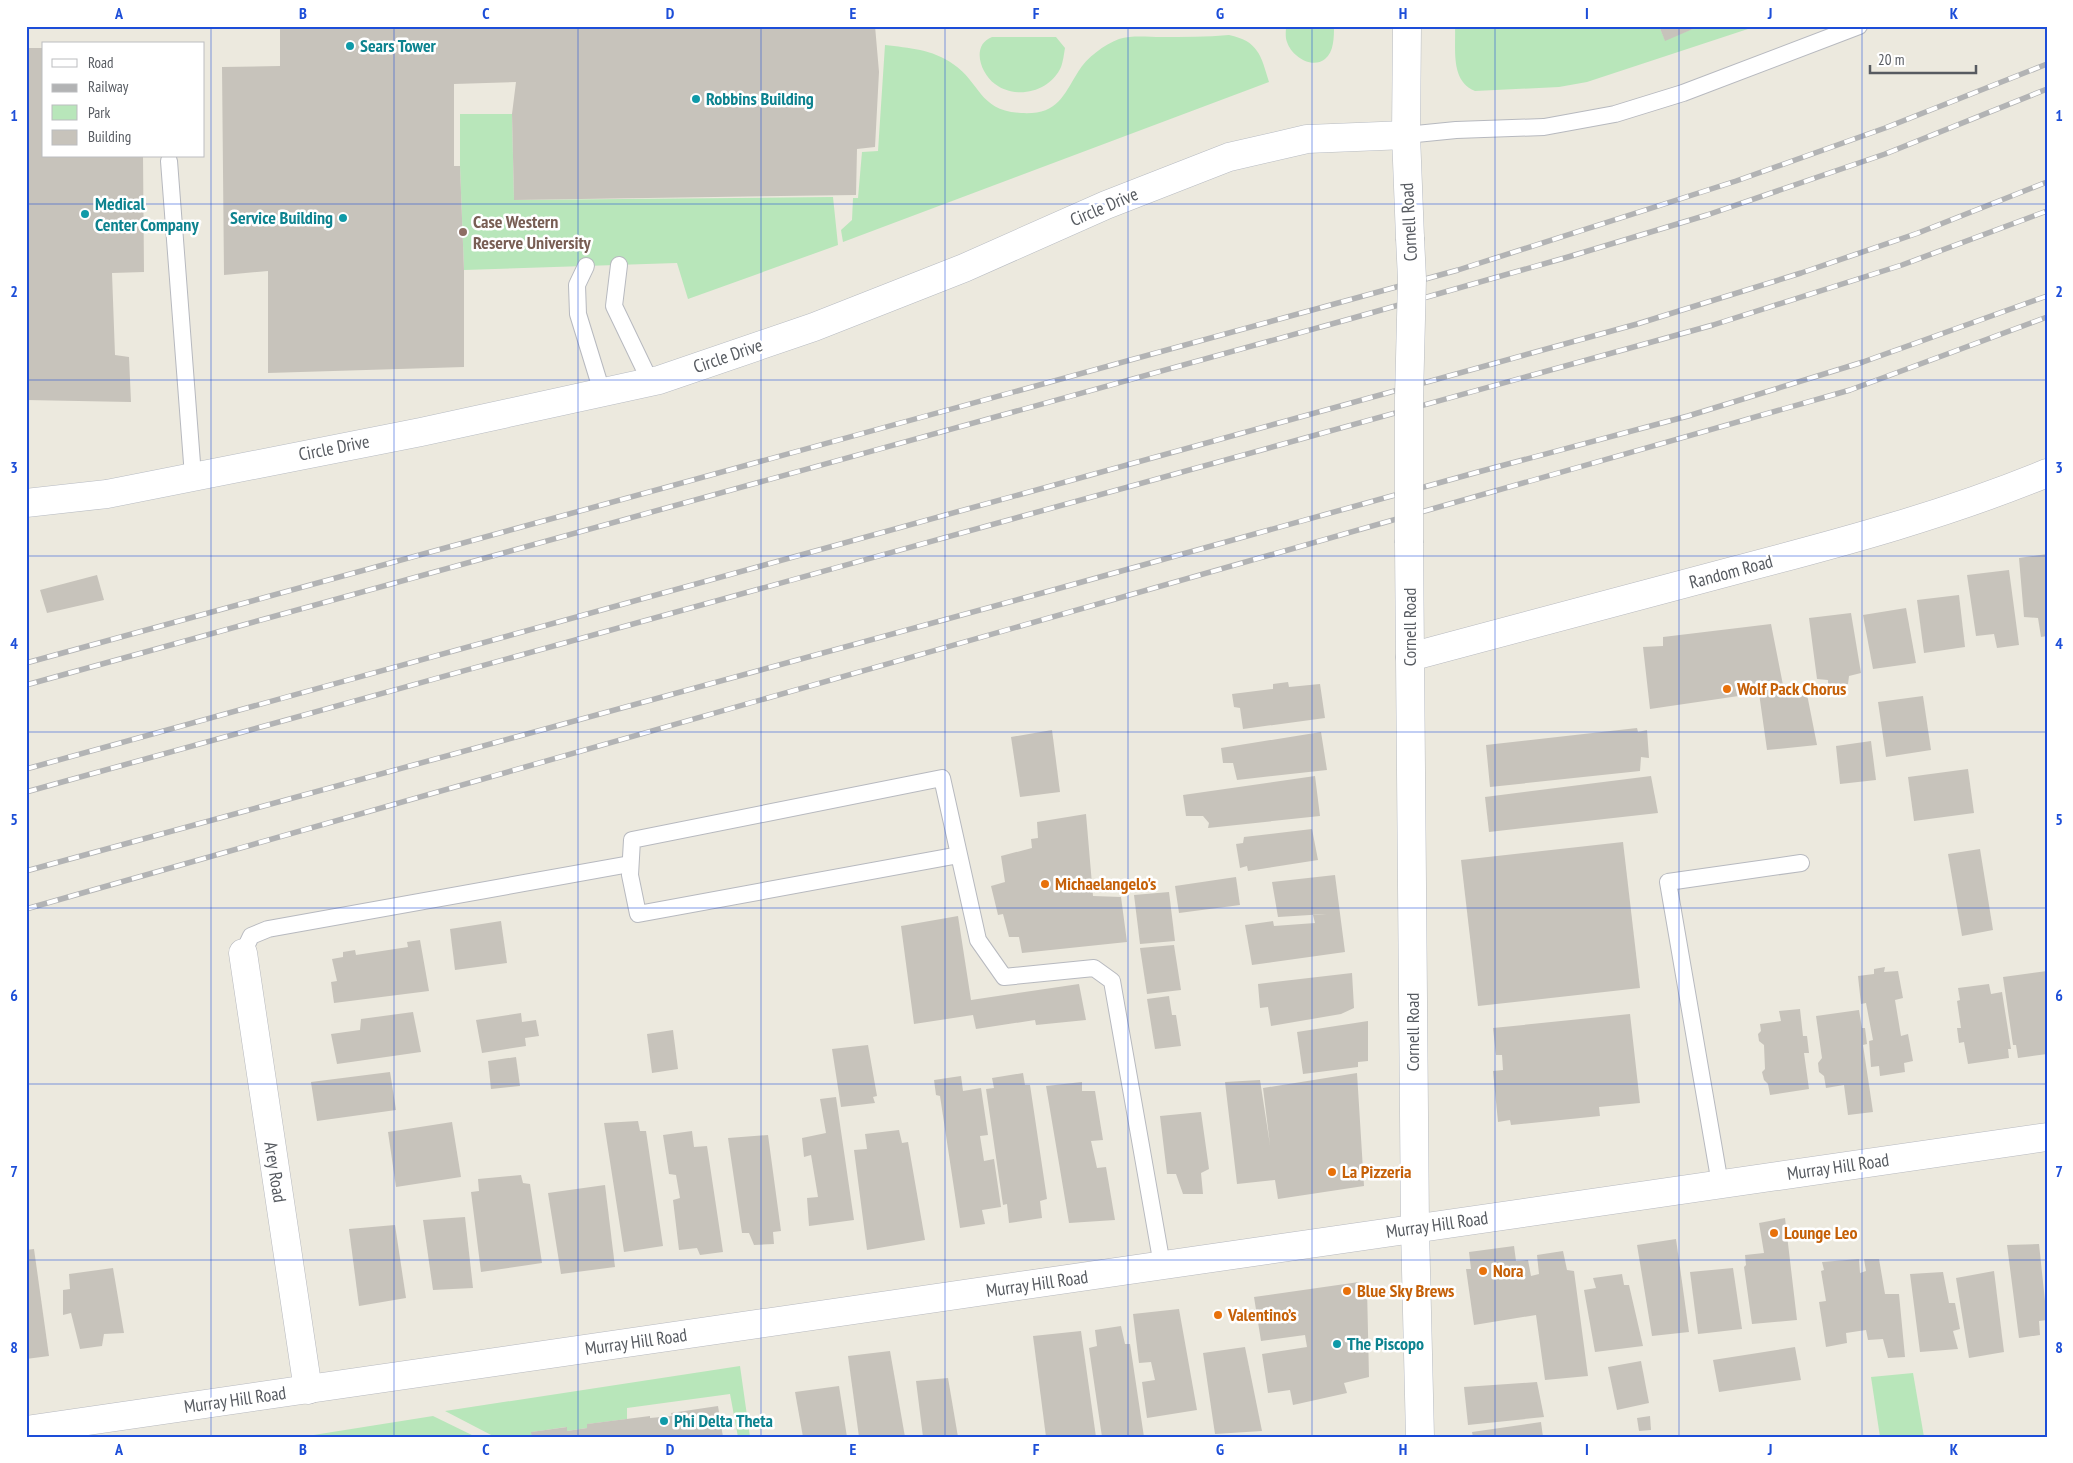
<svg xmlns="http://www.w3.org/2000/svg" width="2073" height="1463" viewBox="0 0 2073 1463" font-family="'PT Sans Narrow',sans-serif">
<style>
.green{fill:#b8e6ba}
.building{fill:#c7c3bb}
.lines{fill:none;stroke-linecap:round;stroke-linejoin:round}
.lane-casing{stroke:#b7b9bf;stroke-width:18}
.street-casing{stroke:#b7b9bf;stroke-width:29}
.secondary-casing{stroke:#b7bbc2;stroke-width:29}
.lane{stroke:#fff;stroke-width:16}
.street{stroke:#fff;stroke-width:28}
.secondary{stroke:#fff;stroke-width:28}
.rail-casing{stroke:#b2b3b4;stroke-width:5.5}
.rail{stroke:#fff;stroke-width:4;stroke-dasharray:11;stroke-linecap:butt}
.secondary-bridge-casing{stroke:#b7bbc2;stroke-width:29;stroke-linecap:butt}
.secondary-bridge{stroke:#fff;stroke-width:28}
.grid{fill:none;stroke:#1d4ed8;stroke-width:1;stroke-opacity:0.55}
.culture-dot{fill:#0f9aa8;stroke:#fff;stroke-width:2}
.education-dot{fill:#8d6e63;stroke:#fff;stroke-width:2}
.food-dot{fill:#e8710a;stroke:#fff;stroke-width:2}
.labels{text-anchor:middle;stroke-width:5;stroke-linejoin:round;paint-order:stroke}
.culture-label{font-size:18px;font-weight:bold;fill:#0d838f;stroke:#fff;text-anchor:start}
.street-label{font-size:18px;fill:#575b61;stroke:#fff}
.education-label{font-size:18px;font-weight:bold;fill:#785e54;stroke:#fff;text-anchor:start}
.food-label{font-size:18px;font-weight:bold;fill:#c56008;stroke:#fff;text-anchor:start}
.neatline{fill:none;stroke:#1d4ed8;stroke-width:2}
.grid-label{font-size:16px;text-anchor:middle;font-weight:bold;fill:#1d4ed8}
</style>
<rect width="100%" height="100%" fill="#ece9de"/>
<g class="green">
<path d="M1286,26h48c0,11 0,26 -9,33 -14,11 -34,-4 -38,-17 -2,-5 -1,-11 -1,-16z"/>
<path d="M1455,26h204l6,14 35,-14h57l-170,56 -28,5 -84,4c-25,-10 -19,-42 -20,-65z"/>
<path d="M1229,35c29,6 32,20 40,47l-426,160 -2,-12 11,-10 1,-22h5l4,-46 16,-1 7,-106c24,3 47,4 68,19 28,19 26,47 68,49 36,2 41,-15 57,-41 9,-15 26,-27 41,-33 13,-4 29,-2 42,-2 22,0 46,0 68,-2z"/>
<path d="M992,37h64l9,11c-1,6 -2,14 -4,19 -11,25 -45,33 -66,17 -15,-11 -24,-39 -3,-47z"/>
<path d="M460,114h52l2,86 319,-3 5,48 -150,54 -11,-36 -213,7 -4,-104z"/>
<path d="M740,1366l10,71h-12l-8,-43 -103,14v11l-39,5 -1,4 -20,3 -1,-4 -34,5v5h-37l-50,-26z"/>
<path d="M1913,1373l11,64h-44l-9,-60z"/>
<path d="M433,1416l43,21h-175z"/>
</g>
<g class="building">
<path d="M280,26h595l4,46 -4,75 -18,2 -1,46 -342,5 -2,-86 4,-32 -62,2v82h6l4,104v97l-196,6v-102l-44,4 -2,-208 58,-1z"/>
<path d="M1659,26h41l-35,15z"/>
<path d="M26,48h18v108h99l1,116 -32,1 3,82 14,2 2,45 -105,-2z"/>
<path d="M2047,554v82l-6,1 -3,-19 -14,-1 -5,-59z"/>
<path d="M2009,570l10,75 -22,3 -3,-14 -18,2 -9,-61z"/>
<path d="M97,575l7,25 -57,13 -7,-23z"/>
<path d="M1959,595l6,52 -41,6 -7,-53z"/>
<path d="M1906,608l10,55 -43,6 -10,-54z"/>
<path d="M1851,613l10,60 -12,3 -1,8 -20,3v-7l-11,-1 -8,-61z"/>
<path d="M1771,624l12,61 22,-1 12,61 -50,5 -8,-57 -109,16 -7,-62 20,-1v-9z"/>
<path d="M1288,682l1,5 31,-3 5,34 -82,11 -3,-21 -6,-1 -2,-13 41,-5v-5z"/>
<path d="M1923,696l8,54 -45,7 -8,-55z"/>
<path d="M1637,728l1,4 9,-2 2,28 -8,-1 -1,14 -150,16 -4,-42z"/>
<path d="M1052,730l8,62 -40,5 -9,-60z"/>
<path d="M1321,732l6,38 -90,10 -4,-17h-10l-2,-15z"/>
<path d="M1871,741l5,39 -36,4 -4,-38z"/>
<path d="M1968,769l6,44 -60,8 -6,-44z"/>
<path d="M1315,776l5,40 -112,12 1,-5 -6,-7h-17l-3,-21z"/>
<path d="M1651,776l7,37 -169,19 -4,-35z"/>
<path d="M1086,814l7,82 28,1 6,45 -105,11 -3,-16h-10l-6,-23 -5,1 -7,-29 14,-4 -4,-26 31,-8 -1,-9 7,-1 -1,-16z"/>
<path d="M1312,829l6,31 -70,11 -1,-5 -7,2 -4,-24 7,-1 1,-6z"/>
<path d="M1623,842l17,146 -162,18 -17,-146z"/>
<path d="M1980,849l13,81 -31,6 -14,-82z"/>
<path d="M1335,875l10,77 -93,13 -7,-40 28,-4 1,5 41,-3 -2,-8 13,-1 -48,3 -6,-35z"/>
<path d="M1236,877l4,28 -61,8 -4,-27z"/>
<path d="M1169,892l6,49 -35,3 -6,-49z"/>
<path d="M958,916l13,84 108,-16 7,36 -50,5 -1,-5 -59,9 -3,-14 -59,9 -13,-98z"/>
<path d="M501,921l6,42 -52,7 -5,-41z"/>
<path d="M420,940l9,51 -95,12 -3,-21 6,-1 -5,-22 11,-2v-5l12,-2 1,5 52,-8 -1,-5z"/>
<path d="M1174,945l7,45 -34,4 -7,-46z"/>
<path d="M1885,967l-1,5 14,-1 5,27 -8,2 6,36 7,-2 5,27 -9,2 1,9 -25,4 -1,-10 -8,1 -2,-26 4,-1 -7,-37 -5,1 -3,-28 16,-2v-5z"/>
<path d="M2047,971v83l-29,4 -2,-13h-3l-10,-68z"/>
<path d="M1352,973l2,35 -13,6 -70,12 -3,-19 -8,1 -2,-24z"/>
<path d="M1989,984l2,10 11,-2 9,57h-3l1,9 -41,6 -4,-22 -5,1 -2,-15h4l-4,-27 3,-1 -2,-12z"/>
<path d="M1169,996l3,19h4l5,31 -26,3 -8,-50z"/>
<path d="M1800,1009l3,27h4l2,17h-5l5,36 -39,6 -2,-11 -4,-4 -2,-8 3,-3 -1,-24 -5,-4 -1,-7 3,-3 -1,-7 21,-3 -2,-10z"/>
<path d="M1859,1010l3,18h3l2,16 -4,1 10,67 -25,3 -4,-30 -18,3 -2,-12 -5,-4 -1,-9 4,-5 -6,-42z"/>
<path d="M413,1012l8,40 -84,12 -6,-30 29,-4 1,-11z"/>
<path d="M521,1013l1,9 14,-2 3,16 -14,2 1,8 -44,7 -6,-33z"/>
<path d="M1630,1014l10,89 -41,4 1,9 -89,9 -1,-5 -12,2 -5,-51 10,-1 -1,-15h-6l-3,-27z"/>
<path d="M1368,1021v40l-10,1v5l-55,7 -6,-42z"/>
<path d="M673,1030l5,39 -26,4 -5,-39z"/>
<path d="M868,1045l9,51 -4,1 2,6 -34,4 -9,-58z"/>
<path d="M516,1057l4,29 -29,3 -3,-28z"/>
<path d="M390,1072l6,38 -79,11 -6,-39z"/>
<path d="M1023,1073l2,12h5l17,114 -7,2 2,17 -33,5 -2,-19 -4,1 -17,-116 8,-1 -2,-10z"/>
<path d="M1357,1073l7,113 -86,13 -3,-19 -38,4 -12,-102 35,-2 10,65 -7,-57z"/>
<path d="M961,1076l2,15 18,-3 7,47 -8,1 4,25 10,-2 7,48 -19,3 3,14 -25,4 -20,-132 -4,-1 -2,-15z"/>
<path d="M1082,1082v9h13l8,49 -12,1 6,27 9,-1 9,53 -46,3 -23,-137z"/>
<path d="M836,1097l18,123 -45,6 -2,-28 11,-1 -7,-42 -7,2 -2,-19 24,-5 -6,-34z"/>
<path d="M1201,1112l8,57 -8,4 2,21h-20l-7,-20h-9l-7,-58z"/>
<path d="M638,1121l2,10h6l17,115 -39,6 -20,-129z"/>
<path d="M452,1122l9,55 -65,10 -8,-55z"/>
<path d="M899,1130l3,13 6,-1 17,98 -58,10 -13,-100 13,-1 -2,-15z"/>
<path d="M692,1131l2,16 13,-1 16,106 -23,3 -3,-7 -18,2 -6,-50 7,-2 -4,-23 -7,-1 -6,-39z"/>
<path d="M768,1135l13,96 -8,1 1,12 -20,1 -5,-12h-7l-14,-95z"/>
<path d="M521,1175l2,8 7,1 12,79 -61,9 -10,-80 8,-1 -1,-12z"/>
<path d="M605,1185l10,82 -54,7 -13,-81z"/>
<path d="M465,1217l8,71 -40,2 -10,-70z"/>
<path d="M1785,1218l12,102 -45,4 -8,-57 2,-2 -1,-10 19,-2 -5,-30z"/>
<path d="M395,1225l11,73 -47,8 -10,-77z"/>
<path d="M1676,1239l13,93 -37,4 -15,-91z"/>
<path d="M2039,1244l8,76 -8,1 1,14 -21,3 -12,-93z"/>
<path d="M1514,1246l2,15 12,-1 3,16 8,-2 -2,-19 26,-4 4,19 7,1 14,105 -43,4 -9,-65 -62,10 -8,-56h5l-2,-17z"/>
<path d="M34,1249l15,107 -23,3v-109z"/>
<path d="M1859,1259l1,14 6,-2 -2,-12h15l6,35h14l6,63 -17,1 -5,-19 -15,1 -2,-10 -20,3 1,10 -21,4 -7,-45 7,-1 -5,-30 3,-1 -2,-8z"/>
<path d="M113,1268l11,65 -20,1 -2,12 -22,3 -9,-36 -8,2v-25l7,-1 -1,-15z"/>
<path d="M1733,1268l9,61 -44,5 -8,-62z"/>
<path d="M1994,1271l10,81 -35,6 -13,-80z"/>
<path d="M1943,1272l6,31h6l5,26 -7,2 5,18 -38,3 -10,-78z"/>
<path d="M1622,1274l2,11h5l14,61 -48,6 -11,-62 12,-2 -3,-10z"/>
<path d="M1359,1282l8,6 2,89 -25,6 3,10 -54,12 -3,-15 -22,3 -6,-39 45,-7 -2,-12 -44,6 -7,-44z"/>
<path d="M1179,1309l18,101 -50,8 -5,-36 13,-2 -4,-18 -12,1 -6,-49z"/>
<path d="M1121,1326l4,18h5l14,93h-42l-13,-89 8,-2 -2,-16z"/>
<path d="M1081,1331l15,106h-50l-13,-101z"/>
<path d="M1245,1347l17,84 -47,3 -12,-81z"/>
<path d="M1795,1347l6,33 -82,12 -6,-32z"/>
<path d="M890,1351l15,86h-46l-11,-81z"/>
<path d="M1641,1361l8,42 -32,7 -9,-43z"/>
<path d="M948,1378l10,59h-35l-7,-56z"/>
<path d="M1537,1382l7,35 -76,8 -4,-38z"/>
<path d="M839,1386l8,51h-44l-8,-45z"/>
<path d="M718,1406l5,31h-191l-1,-5 36,-5v4l20,-3v-4l63,-8v2l22,-2 -1,-3z"/>
<path d="M1650,1416l1,14 -12,1 -2,-13z"/>
<path d="M1541,1422l2,15h-70l-1,-5z"/>
</g>
<g class="lines">
<defs>
<g id="lane">
<path d="M1406,135l50,-5 88,-3 71,-13 68,-21 176,-67"/>
<path d="M169,161l24,315"/>
<path d="M619,265l-5,41 36,75"/>
<path d="M586,266l-9,19 1,29 24,78"/>
<path d="M959,855l-321,59 -8,-39 2,-35 310,-62 36,162 26,37 90,-9 18,13 50,284"/>
<path d="M243,953l8,-17 17,-7 362,-65"/>
<path d="M1720,1184l-52,-302 133,-19"/>
</g>
<g id="street">
<path d="M1410,657c110,-30 220,-59 330,-88 104,-27 207,-55 307,-96"/>
<path d="M243,953l65,437"/>
<path d="M26,1430l2021,-293"/>
</g>
<g id="secondary">
<path d="M1407,26l-1,109 4,103"/>
<path d="M26,503l81,-9 314,-62 238,-52 155,-53 150,-59 142,-63 123,-48 78,-18 99,-4"/>
<path d="M1409,543l6,685 5,209"/>
</g>
</defs>
<use href="#lane" class="lane-casing"/>
<use href="#street" class="street-casing"/>
<use href="#secondary" class="secondary-casing"/>
<use href="#lane" class="lane"/>
<use href="#street" class="street"/>
<use href="#secondary" class="secondary"/>
<defs>
<g id="rail">
<path d="M26,663l1432,-393 278,-89 149,-53 162,-64"/>
<path d="M26,685l1320,-365 222,-63 139,-42 178,-61 162,-65"/>
<path d="M26,769l1611,-445 164,-51 117,-40 129,-51"/>
<path d="M26,792l1687,-467 189,-60 145,-54"/>
<path d="M26,871l1027,-281 425,-118 210,-56 175,-54 184,-66"/>
<path d="M26,909l1824,-519 197,-73"/>
</g>
</defs>
<use href="#rail" class="rail-casing"/>
<use href="#rail" class="rail"/>
<defs>
<path id="secondary-bridge" d="M1409,543v-145l3,-119 -2,-41"/>
</defs>
<use href="#secondary-bridge" class="secondary-bridge-casing"/>
<use href="#secondary-bridge" class="secondary-bridge"/>
</g>
<path class="grid" d="M211,26v1411M394,26v1411M578,26v1411M761,26v1411M945,26v1411M1128,26v1411M1312,26v1411M1495,26v1411M1679,26v1411M1862,26v1411M26,204h2021M26,380h2021M26,556h2021M26,732h2021M26,908h2021M26,1084h2021M26,1260h2021"/>
<g class="culture-dot">
<circle cx="350" cy="46" r="5"/>
<circle cx="696" cy="99" r="5"/>
<circle cx="85" cy="214" r="5"/>
<circle cx="343" cy="218" r="5"/>
<circle cx="1337" cy="1344" r="5"/>
<circle cx="664" cy="1421" r="5"/>
</g>
<circle class="education-dot" cx="463" cy="232" r="5"/>
<g class="food-dot">
<circle cx="1727" cy="689" r="5"/>
<circle cx="1045" cy="884" r="5"/>
<circle cx="1332" cy="1172" r="5"/>
<circle cx="1774" cy="1233" r="5"/>
<circle cx="1483" cy="1271" r="5"/>
<circle cx="1347" cy="1291" r="5"/>
<circle cx="1218" cy="1315" r="5"/>
</g>
<g class="labels">
<g class="culture-label">
<text x="360" y="52">Sears Tower</text>
<text x="706" y="105">Robbins Building</text>
<text x="95" y="210">Medical<tspan x="95" dy="21">Center Company</tspan></text>
<text x="333" y="224" text-anchor="end">Service Building</text>
<text x="1347" y="1350">The Piscopo</text>
<text x="674" y="1427">Phi Delta Theta</text>
</g>
<g class="street-label">
<text transform="translate(1104 207) rotate(-23)" y="6">Circle Drive</text>
<text transform="translate(1409 222) rotate(-93)" y="6">Cornell Road</text>
<text transform="translate(728 356) rotate(-19)" y="6">Circle Drive</text>
<text transform="translate(334 448) rotate(-11)" y="6">Circle Drive</text>
<text transform="translate(1731 572) rotate(-15)" y="6">Random Road</text>
<text transform="translate(1410 627) rotate(-90)" y="6">Cornell Road</text>
<text transform="translate(1413 1032) rotate(-90)" y="6">Cornell Road</text>
<text transform="translate(1838 1167) rotate(-8)" y="6">Murray Hill Road</text>
<text transform="translate(275 1172) rotate(81)" y="6">Arey Road</text>
<text transform="translate(1437 1225) rotate(-8)" y="6">Murray Hill Road</text>
<text transform="translate(1037 1284) rotate(-8)" y="6">Murray Hill Road</text>
<text transform="translate(636 1342) rotate(-8)" y="6">Murray Hill Road</text>
<text transform="translate(235 1400) rotate(-8)" y="6">Murray Hill Road</text>
</g>
<g class="education-label">
<text x="473" y="228">Case Western<tspan x="473" dy="21">Reserve University</tspan></text>
</g>
<g class="food-label">
<text x="1737" y="695">Wolf Pack Chorus</text>
<text x="1055" y="890">Michaelangelo's</text>
<text x="1342" y="1178">La Pizzeria</text>
<text x="1784" y="1239">Lounge Leo</text>
<text x="1493" y="1277">Nora</text>
<text x="1357" y="1297">Blue Sky Brews</text>
<text x="1228" y="1321">Valentino’s</text>
</g>
</g>
<rect width="2073" height="1463" fill="none" stroke="#ffffff" stroke-width="55"/>
<rect x="42" y="42" width="162" height="115" fill="#ffffff" stroke="#bcbdc0"/>
<rect x="52" y="59" width="25" height="8" fill="#ffffff" stroke="#bcbdc0"/>
<text x="88" y="68" font-size="15" fill="#575b61">Road</text>
<rect x="52" y="84" width="25" height="8" fill="#b2b3b4" stroke="#bcbdc0"/>
<text x="88" y="92" font-size="15" fill="#575b61">Railway</text>
<rect x="52" y="105" width="25" height="15" fill="#b8e6ba" stroke="#bcbdc0"/>
<text x="88" y="118" font-size="15" fill="#575b61">Park</text>
<rect x="52" y="130" width="25" height="15" fill="#c7c3bb" stroke="#bcbdc0"/>
<text x="88" y="142" font-size="15" fill="#575b61">Building</text>
<path d="M1870 65v8h106v-8" fill="none" stroke="#575b61" stroke-width="2.5"/>
<text x="1878" y="65" font-size="15" fill="#575b61" stroke="#ffffff" stroke-width="4" paint-order="stroke">20 m</text>
<rect x="28" y="28" width="2018" height="1408" class="neatline"/>
<g class="grid-label">
<text x="119" y="19">A</text>
<text x="303" y="19">B</text>
<text x="486" y="19">C</text>
<text x="670" y="19">D</text>
<text x="853" y="19">E</text>
<text x="1036" y="19">F</text>
<text x="1220" y="19">G</text>
<text x="1403" y="19">H</text>
<text x="1587" y="19">I</text>
<text x="1770" y="19">J</text>
<text x="1954" y="19">K</text>
<text x="14" y="121">1</text>
<text x="2059" y="121">1</text>
<text x="14" y="297">2</text>
<text x="2059" y="297">2</text>
<text x="14" y="473">3</text>
<text x="2059" y="473">3</text>
<text x="14" y="649">4</text>
<text x="2059" y="649">4</text>
<text x="14" y="825">5</text>
<text x="2059" y="825">5</text>
<text x="14" y="1001">6</text>
<text x="2059" y="1001">6</text>
<text x="14" y="1177">7</text>
<text x="2059" y="1177">7</text>
<text x="14" y="1353">8</text>
<text x="2059" y="1353">8</text>
<text x="119" y="1455">A</text>
<text x="303" y="1455">B</text>
<text x="486" y="1455">C</text>
<text x="670" y="1455">D</text>
<text x="853" y="1455">E</text>
<text x="1036" y="1455">F</text>
<text x="1220" y="1455">G</text>
<text x="1403" y="1455">H</text>
<text x="1587" y="1455">I</text>
<text x="1770" y="1455">J</text>
<text x="1954" y="1455">K</text>
</g>
</svg>
